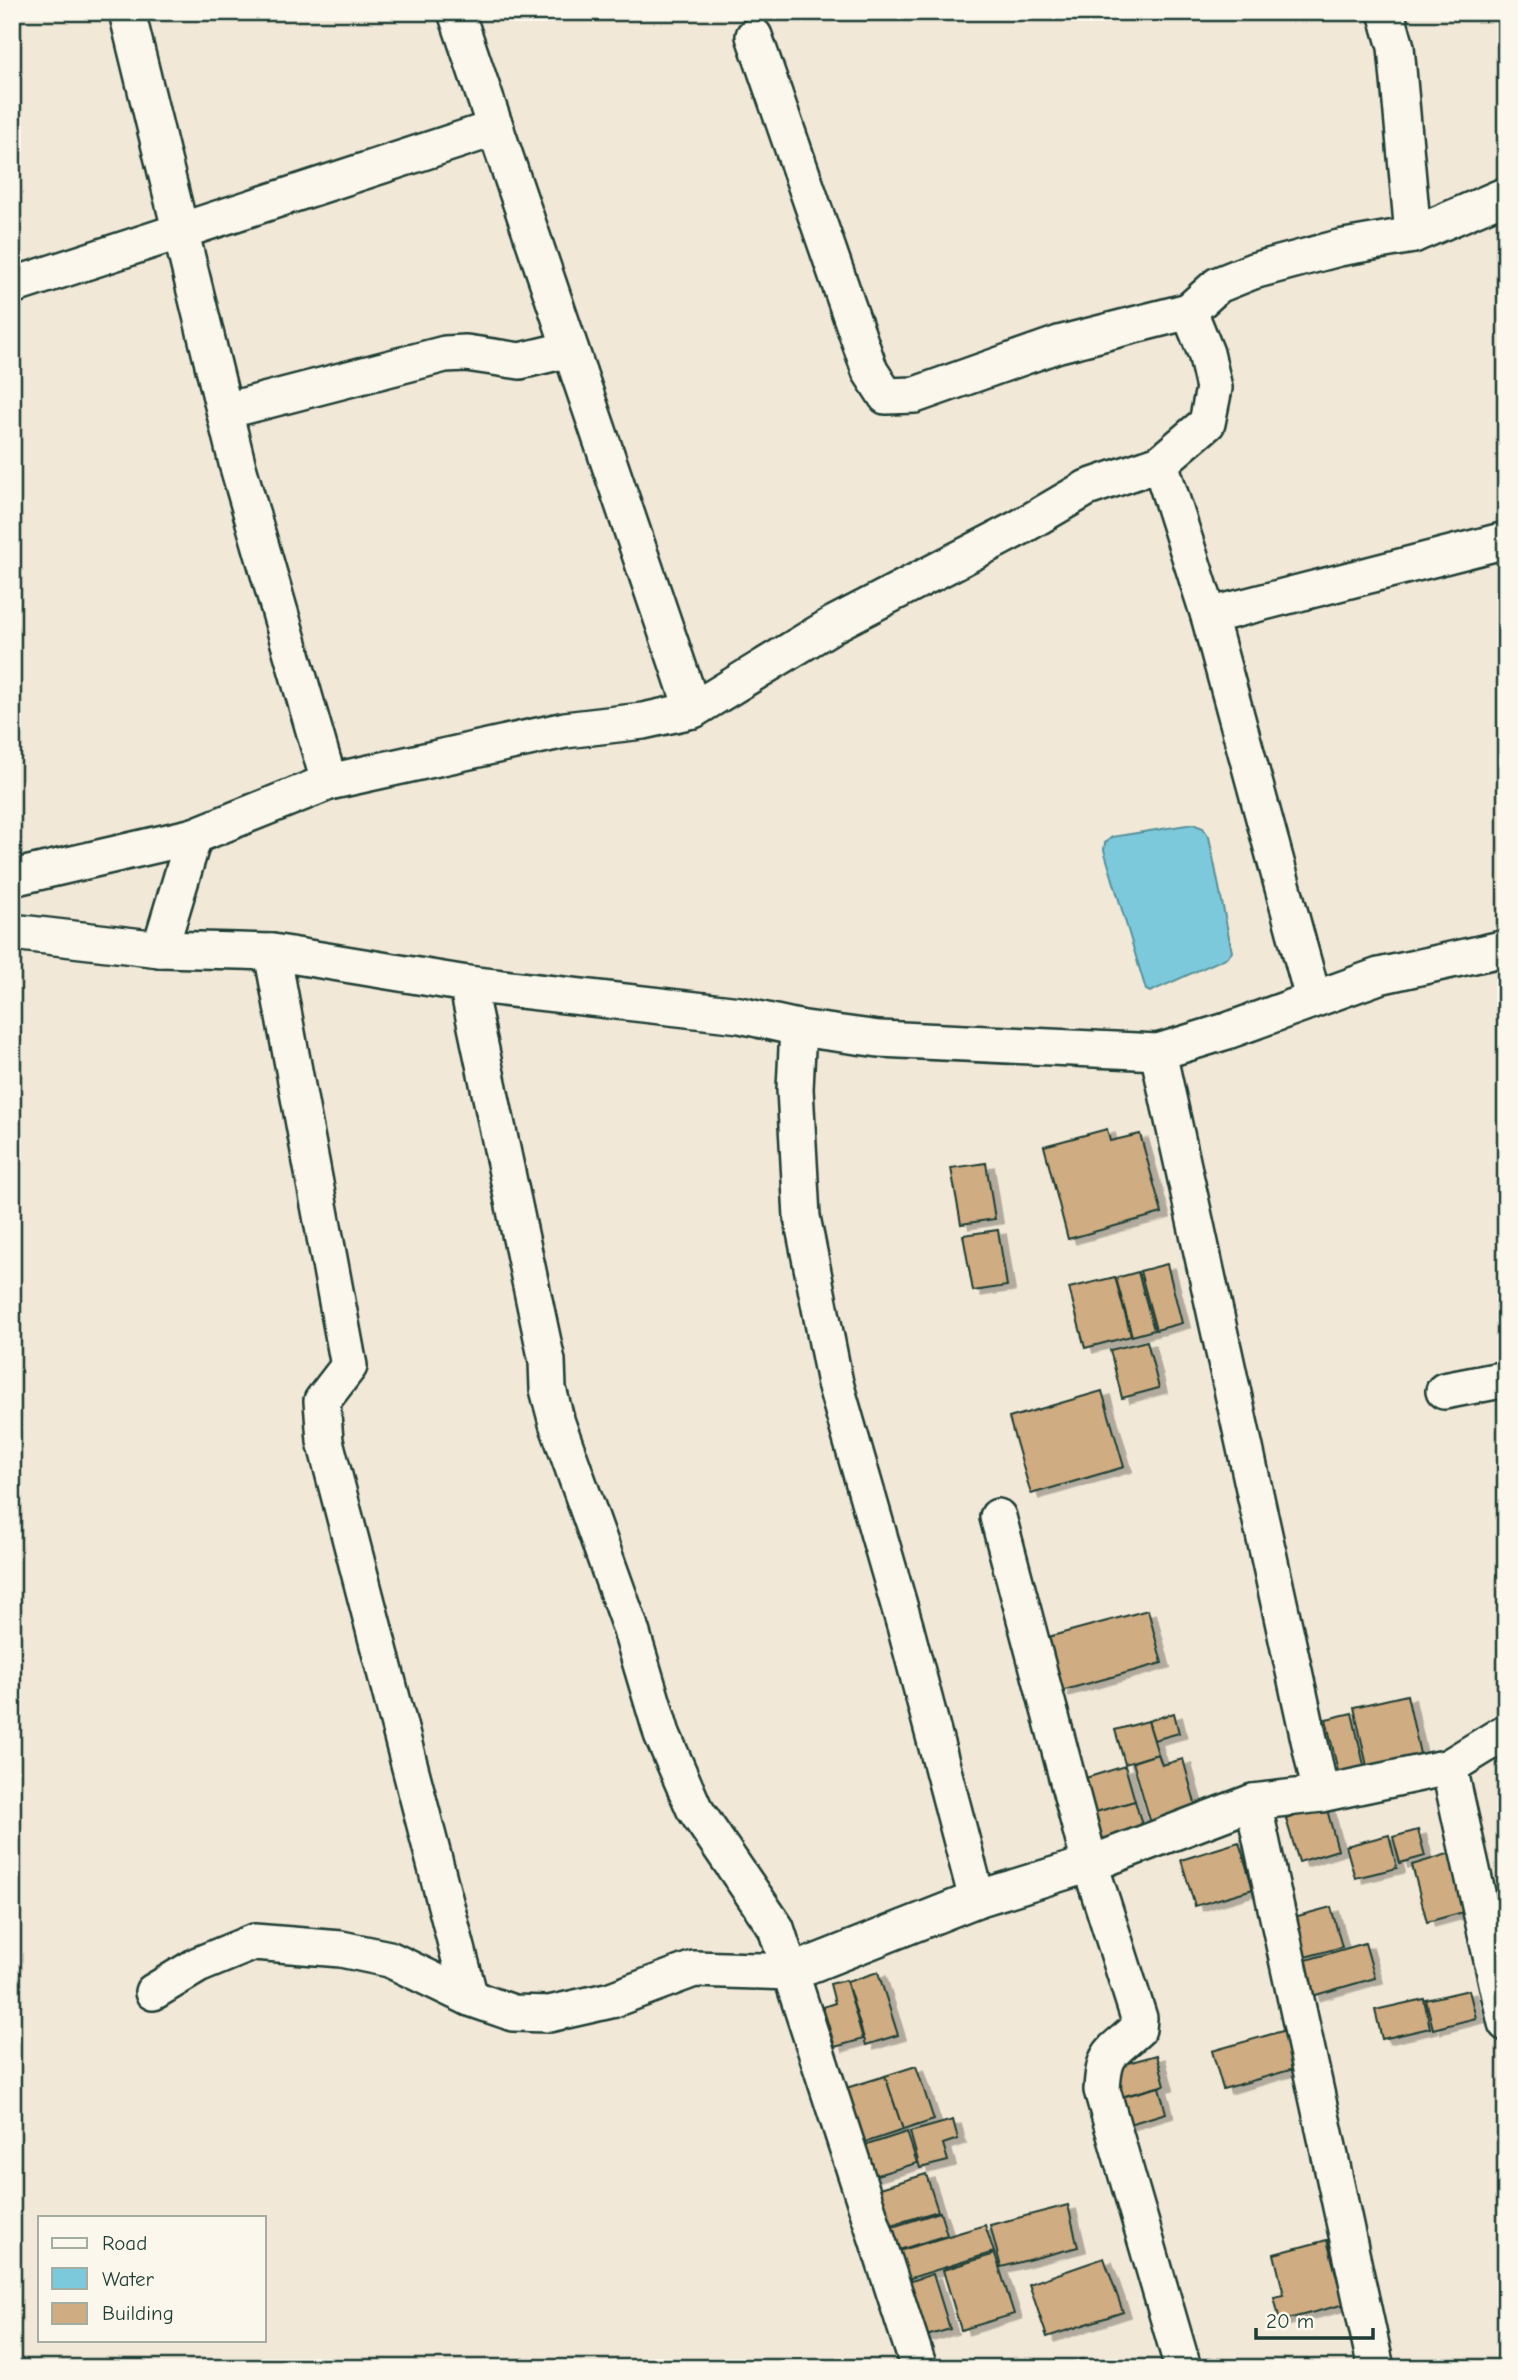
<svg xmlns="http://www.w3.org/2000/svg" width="1518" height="2380" viewBox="0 0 1518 2380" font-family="'Comic Neue',sans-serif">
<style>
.water{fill:#7dc9dc;stroke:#579199;stroke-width:2}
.building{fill:#cfac82;stroke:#1f3d34;stroke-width:2;filter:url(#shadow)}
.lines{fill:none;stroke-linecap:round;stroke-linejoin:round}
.street-casing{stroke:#1f3d34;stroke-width:40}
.street{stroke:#fbf7ec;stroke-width:35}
</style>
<defs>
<filter id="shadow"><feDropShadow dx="8" dy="4.5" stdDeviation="0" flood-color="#0004"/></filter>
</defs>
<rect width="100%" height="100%" fill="#f2e8d7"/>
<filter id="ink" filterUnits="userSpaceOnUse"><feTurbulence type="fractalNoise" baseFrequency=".0143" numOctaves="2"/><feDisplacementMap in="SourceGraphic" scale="14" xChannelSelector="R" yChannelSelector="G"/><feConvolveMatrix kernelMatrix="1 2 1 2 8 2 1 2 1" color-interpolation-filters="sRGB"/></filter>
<g filter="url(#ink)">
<path class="water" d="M1193,824l10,4 6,9 23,115 -4,5 -78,35 -4,-2 -42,-140 1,-7 7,-6z"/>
<g class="building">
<path d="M1107,1129l3,12 30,-7 22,79 -94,26 -24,-93z"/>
<path d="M986,1163l9,56 -34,5 -10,-56z"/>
<path d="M998,1230l9,56 -34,5 -10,-56z"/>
<path d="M1167,1264l15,59 -26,7 -16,-59z"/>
<path d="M1138,1272l16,58 -22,6 -16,-58z"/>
<path d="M1115,1277l16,59 -46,12 -16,-60z"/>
<path d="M1147,1341l12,47 -37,10 -12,-48z"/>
<path d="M1102,1391l22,76 -93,27 -22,-76z"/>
<path d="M1148,1610l14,53 -101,28 -13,-54z"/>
<path d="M1407,1695l15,68 -53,12 -15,-68z"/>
<path d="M1174,1713l5,20 -25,7 -6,-19z"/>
<path d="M1352,1713l14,61 -26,6 -14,-61z"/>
<path d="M1148,1721l10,33 -33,10 -10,-34z"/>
<path d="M1158,1754l4,11 21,-6 15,55 -46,13 -19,-65z"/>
<path d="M1125,1766l10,35 -46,13 -10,-34z"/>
<path d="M1135,1801l10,34 -46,14 -10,-35z"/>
<path d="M1326,1806l12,44 -39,12 -13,-43z"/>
<path d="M1418,1830l7,26 -25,7 -7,-26z"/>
<path d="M1389,1835l8,33 -42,10 -9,-32z"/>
<path d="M1239,1842l14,47 -58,17 -14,-46z"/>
<path d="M1451,1853l16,58 -40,11 -15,-57z"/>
<path d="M1331,1907l11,40 -48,13 -11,-40z"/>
<path d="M1365,1943l10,35 -63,18 -9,-35z"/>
<path d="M878,1972l20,63 -32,10 -19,-63z"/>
<path d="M846,1980l17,59 -28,8 -12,-40 12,-4 -5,-19z"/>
<path d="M1469,1990l7,28 -43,11 -7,-29z"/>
<path d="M1424,1999l6,29 -48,11 -7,-29z"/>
<path d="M1286,2030l11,38 -74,21 -11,-38z"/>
<path d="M1157,2055l8,30 -48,13 -8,-30z"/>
<path d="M916,2066l18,54 -31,10 -18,-54z"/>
<path d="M885,2076l18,54 -42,14 -18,-55z"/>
<path d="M1159,2087l7,26 -43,13 -8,-27z"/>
<path d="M953,2120l5,19 -15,5 5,17 -28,7 -10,-36z"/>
<path d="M907,2132l10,31 -47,14 -9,-30z"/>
<path d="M926,2174l12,37 -50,15 -11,-37z"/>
<path d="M1068,2205l10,42 -77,20 -11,-42z"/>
<path d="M940,2212l7,23 -51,16 -7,-23z"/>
<path d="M985,2225l9,27 -96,30 -9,-28z"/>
<path d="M1327,2240l11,42 9,-2 6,22 -73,19 -6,-24 10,-2 -10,-41z"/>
<path d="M995,2254l19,60 -53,16 -18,-60z"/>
<path d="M1104,2258l19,54 -76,25 -18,-53z"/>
<path d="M933,2274l17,55 -37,11 -17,-54z"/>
<path d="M1083,2359l3,9h-31z"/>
</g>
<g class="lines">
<defs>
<g id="street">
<path d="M127,12l111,455 91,315"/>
<path d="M456,12l237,698"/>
<path d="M1386,12l10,35 17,188"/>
<path d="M754,36l116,335 16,25 29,-1 144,-51 130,-33"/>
<path d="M12,286l484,-158"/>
<path d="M225,411l220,-57 21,-1 54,8 50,-12"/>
<path d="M1160,463l49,153 104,382"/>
<path d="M1209,616l297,-76"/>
<path d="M12,878l182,-42"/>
<path d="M12,932l148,17 112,3 195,32 273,31 58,13 81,11 279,13 69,-21 152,-55 127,-28"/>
<path d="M160,949l34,-113 135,-54 236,-52 78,-9 50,-11 141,-86 185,-96 68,-40 73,-25 47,-40 7,-35 -8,-35 -17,-42 29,-26 35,-14 86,-23 74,-13 93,-40"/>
<path d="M272,952l77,414 -27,35 3,40 145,557"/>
<path d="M467,984l80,377 1,28 9,34 73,204 32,107 32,74 82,120 143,440"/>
<path d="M798,1028l-3,61 7,128 33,166 70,243 72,273"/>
<path d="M1158,1052l163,742"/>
<path d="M1444,1391l62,-12"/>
<path d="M998,1517l92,347 49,154 -1,11c-27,25 -34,21 -36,61l81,278"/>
<path d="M1449,1767l57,256"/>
<path d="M1253,1802l123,566"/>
<path d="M153,1992l45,-27 56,-23 87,7 48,10 81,39 43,15 36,1 62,-14 83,-31 98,3 185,-73 113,-35 163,-62 68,-8 128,-27 57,-35"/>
</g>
</defs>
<use href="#street" class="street-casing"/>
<use href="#street" class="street"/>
</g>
</g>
<rect width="1518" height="2380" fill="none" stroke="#fbf7ec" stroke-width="42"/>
<rect x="21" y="21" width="1476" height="2338" fill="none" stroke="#1f3d34" stroke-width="2.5" filter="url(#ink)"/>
<rect x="38" y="2216" width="228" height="126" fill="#fbf7ec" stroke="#a3ada2" stroke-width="2"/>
<rect x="52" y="2238" width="35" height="10" fill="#fbf7ec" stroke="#a3ada2" stroke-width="2"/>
<text x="102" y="2250" font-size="21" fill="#1f3d34">Road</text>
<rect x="52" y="2268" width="35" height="21" fill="#7dc9dc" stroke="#a3ada2" stroke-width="2"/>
<text x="102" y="2286" font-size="21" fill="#1f3d34">Water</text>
<rect x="52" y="2303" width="35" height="21" fill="#cfac82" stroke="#a3ada2" stroke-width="2"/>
<text x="102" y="2320" font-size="21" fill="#1f3d34">Building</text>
<path d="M1256 2328v10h117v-10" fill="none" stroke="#1f3d34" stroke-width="3.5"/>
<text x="1266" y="2328" font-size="21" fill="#1f3d34" stroke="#fbf7ec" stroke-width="5" paint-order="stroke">20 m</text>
</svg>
